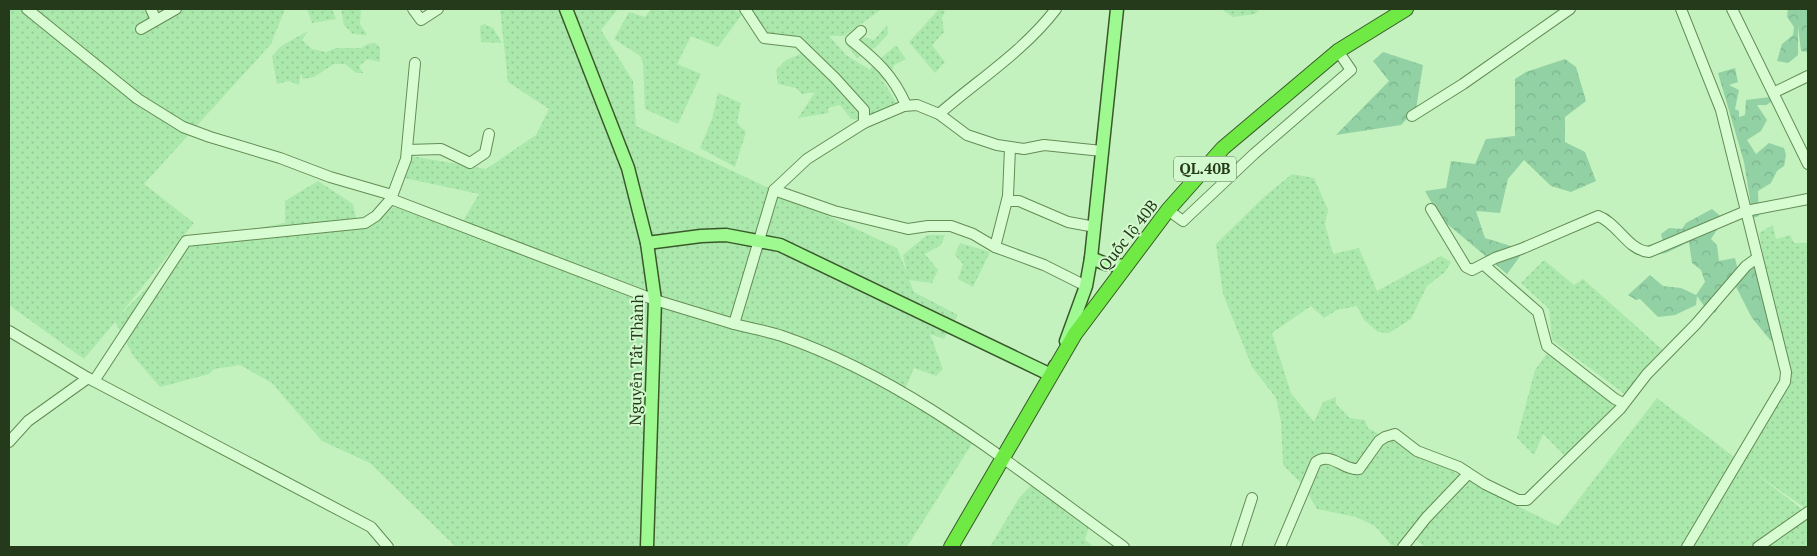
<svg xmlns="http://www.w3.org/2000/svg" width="1817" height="556" viewBox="0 0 1817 556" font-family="'PT Serif',serif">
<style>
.farmland{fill:url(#farmland-dots)}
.forest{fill:url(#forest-crowns)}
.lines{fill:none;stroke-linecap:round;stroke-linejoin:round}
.minor-casing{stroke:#648c55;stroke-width:12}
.major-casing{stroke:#3a592a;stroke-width:15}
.highway-casing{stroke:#3a592a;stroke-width:16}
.minor{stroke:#d7fcd2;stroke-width:10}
.major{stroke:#9ef991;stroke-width:12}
.highway{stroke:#6fea45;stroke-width:14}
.labels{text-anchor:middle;stroke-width:4;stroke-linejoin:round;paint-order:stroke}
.shield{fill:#d3f9ce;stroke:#597351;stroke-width:1}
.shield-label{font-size:15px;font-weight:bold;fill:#253a1b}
.street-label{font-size:16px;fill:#253a1b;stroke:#d3f9ce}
</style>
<defs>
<pattern id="farmland-dots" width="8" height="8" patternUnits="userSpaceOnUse" patternTransform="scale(1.25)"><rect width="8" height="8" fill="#abe8ac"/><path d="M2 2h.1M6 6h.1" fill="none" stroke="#93c893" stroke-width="1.8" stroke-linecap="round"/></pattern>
<pattern id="forest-crowns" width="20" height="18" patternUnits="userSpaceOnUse" patternTransform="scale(1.25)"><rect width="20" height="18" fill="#91d1a4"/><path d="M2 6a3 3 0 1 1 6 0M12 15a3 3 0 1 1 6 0" fill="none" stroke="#7db48d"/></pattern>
</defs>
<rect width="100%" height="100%" fill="#c4f2be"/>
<g class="farmland">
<path d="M9,9h276l-14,35 -127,140 50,39 -75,93 76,-76 90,-17v-22l33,-20 35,23 5,22 36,-19 64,22 21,-35 -75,-16 7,-22 75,13 50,-34 13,-26 -41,-27 -8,-73h118l-17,21 32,51 3,45 261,122 10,25 -4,-18 24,-20h18l-4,10 -16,9 13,16 -6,13 -23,-3 5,12 44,23 -14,24 -14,-5 13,35 -7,7 -22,-8 -12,29 73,42 -68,108h-451l-86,-84 -48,-22 -50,-58 -32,-18 -26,4 -5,5 -49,13 -26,-30 -19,-35 -31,37 -75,-54z"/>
<path d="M307,9h25l4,10 -24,4z"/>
<path d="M341,9h20l-1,15 7,11 -14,-1 -9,-9z"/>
<path d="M651,9l15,2 4,-2h61l12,4 -25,34 -27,-11 -14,28 24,10 -23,50 -33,-15 -2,-46 -3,-7 -26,-17 15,-27 16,5z"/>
<path d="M747,9h135l-38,27h-15l17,19 24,15 2,-4 24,-21 10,14 -12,6 -6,19 -12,-9 9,9 15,25 -20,1 -7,6 -11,4 -11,-1 -11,-14 -12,3 1,5 -31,5 17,-26 -13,2 -6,-6 -18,-4 -2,-14 10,-10 12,-5 8,-7 -40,-12z"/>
<path d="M939,9l6,2 -3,7 2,14 -12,13 13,17 -10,11 -26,-31z"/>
<path d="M1221,9h39l-5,5 -22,3z"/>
<path d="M484,24l9,4 9,15 -21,-1 -1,-16z"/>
<path d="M887,25l1,9 -12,13 -19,11 -12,-15 11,-8 18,5z"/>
<path d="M308,31l-6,9 10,9 14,3 10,-4h25l7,-4 7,-1 5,4v15l-12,-3 -9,7 4,7h-7l-11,-9h-11l-20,13 -11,2 -2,-6 -2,12 -10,-4 -12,3 -5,-28 9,-10z"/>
<path d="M718,93l23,10 -4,20 9,9 -11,35 -35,-19 12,-29z"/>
<path d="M1292,174l22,4 14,32 -3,14 8,30 26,-6 18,43 64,-35 10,6 -6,10 -18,14 -16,33 -22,14 -11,-1 -14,-12 -7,-14 -20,4 -13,8 -13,-12 -39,27 19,60 23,29 9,-20 13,-5v7l14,14 15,2 3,8 25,13 38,18 62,35 65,32 99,-128 85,65 44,-86 -27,-144 14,-8 3,14 14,-4 4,8h14v267l-53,-37 53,41v33h-383l-11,-9 -9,9h-7l-7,-2 -16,-19 -19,-9 -39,-8 -14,-24 -20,-20 -2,-44 -5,-23 -24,-31 -29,-73 -7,-50 48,-47z"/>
<path d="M960,243l30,9 -17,35 -15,-8 5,-15 -8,-9z"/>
<path d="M1544,260l30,25 9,-6 82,73 -39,43 -74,-55 -3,-31 -28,-26z"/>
<path d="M1553,345l69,54 -57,57 -22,-22 -9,21 -17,-17 18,-68z"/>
<path d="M1035,481l55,42 -5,17 9,7h-104l29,-49z"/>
</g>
<g class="forest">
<path d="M1788,9h20v43l-7,-1 -3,-25v29l-10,8 -11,-2 5,-17 11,-9 1,-8 -7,-10z"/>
<path d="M1383,52l40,13 -7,44 -15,16 -65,10 53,-54 -16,-20z"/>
<path d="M1565,59l11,8 10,34 -21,16v25l20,10 11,29 -25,11 -20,-6 -27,-26 -16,19 -8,34 -24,-2 9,27 26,8 10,9 -14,19 -67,-56 -15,-27 21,-3 5,-27 24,3 11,-25 29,-3v-57l11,-7z"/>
<path d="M1735,68l3,14 -9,3 10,5 -4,19 4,2v6l6,-2 1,-15 24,-3 3,4 -7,4h-9l10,15 -6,11 -14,9 9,14 13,-11 15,5 2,7 -2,11 -7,5 -6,12 -13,8 1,25 -6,2 -9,-56 -26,-89z"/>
<path d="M1712,209l12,10 -13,20 6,6 2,16 16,-3 3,13 -23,42 -11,-7 -7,-10 -1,9 -21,10 -17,2 -18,-18 -4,1 -8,-5 22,-20 13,11 18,2 15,7 9,-13 -4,-12 -9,-7 -3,-21 -23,11 -23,4 -4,-4 5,-7 19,-4 -2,-8 8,-6 13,1 4,-6z"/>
<path d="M1759,255l17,53 2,25 -7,8 -19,-23 -18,-35z"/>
</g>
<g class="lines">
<defs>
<g id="minor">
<path d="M27,9l111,90 45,28 27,10 70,21 50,19 62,18"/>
<path d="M151,9l5,11"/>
<path d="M413,9l8,11 17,-11"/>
<path d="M745,9l19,29 34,4 37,36 29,32v13l-57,36 -33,31 60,21 74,18 20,-3h23l22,8 22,13 49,18 42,21"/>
<path d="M1681,9l40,101 65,262 -1,10 -98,165"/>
<path d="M1732,9l76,155"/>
<path d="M141,29l35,-20"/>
<path d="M861,31l-10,9c25,20 42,35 55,65"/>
<path d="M1775,92l33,-16"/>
<path d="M939,114c39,-34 85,-63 117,-105"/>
<path d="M1412,116l51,-32 107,-75"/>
<path d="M864,123l40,-17 13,-1 22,9 28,21 30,10 27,4 20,-4 58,6"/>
<path d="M407,150l34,-1 29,14 15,-10 4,-19"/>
<path d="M391,199l15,-40 9,-96"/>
<path d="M1007,201h12l49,21 27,5"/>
<path d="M1431,209l35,58 6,3 23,-12 26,-9 77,-33c20,7 29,34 51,36l97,-41 62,-12"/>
<path d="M1168,210l15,11 71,-67 97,-84 -13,-19"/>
<path d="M995,247l13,-51 2,-48"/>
<path d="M1484,265l54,47 9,34 68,53 8,4"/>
<path d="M734,324c16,4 33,7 48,12 128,44 234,133 342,211"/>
<path d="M9,331l79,47 283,149 17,20"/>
<path d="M94,381l92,-140 179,-18 11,-7 15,-17 264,101 79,24 40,-134"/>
<path d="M9,442l19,-21 60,-43"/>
<path d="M1236,547l16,-49"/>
<path d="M1280,547l36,-85c15,-11 28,9 43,7l20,-28 6,-4 10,-3 22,17 42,16 26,17 33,16h9l93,-91 27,-35 49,-50 50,-58 11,-8"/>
<path d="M1403,547l23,-29 42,-44"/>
<path d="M1758,547l50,-35"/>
</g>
<g id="major">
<path d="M566,9l62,159 19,75 8,57 -8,247"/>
<path d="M647,243l54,-7 25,-1 54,10 271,130 4,-9"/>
<path d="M1091,258l15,6 19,2"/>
<path d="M1066,341l20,-55 5,-28 26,-249"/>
</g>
<path id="highway" d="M951,547l124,-213 93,-124 55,-62 115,-97 68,-42"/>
</defs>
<use href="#minor" class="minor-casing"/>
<use href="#major" class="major-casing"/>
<use href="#highway" class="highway-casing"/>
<use href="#minor" class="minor"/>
<use href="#major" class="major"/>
<use href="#highway" class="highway"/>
</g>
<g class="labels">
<rect class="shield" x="1174" y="156.5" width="62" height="25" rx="4"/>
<g class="shield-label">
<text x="1205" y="174">QL.40B</text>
</g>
<g class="street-label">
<text transform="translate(1128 235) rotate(-52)" y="6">Quốc lộ 40B</text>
<text transform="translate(636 360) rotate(-89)" y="6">Nguyễn Tất Thành</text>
</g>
</g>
<rect width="1817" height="556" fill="none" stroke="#253a1b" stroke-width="20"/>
</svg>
